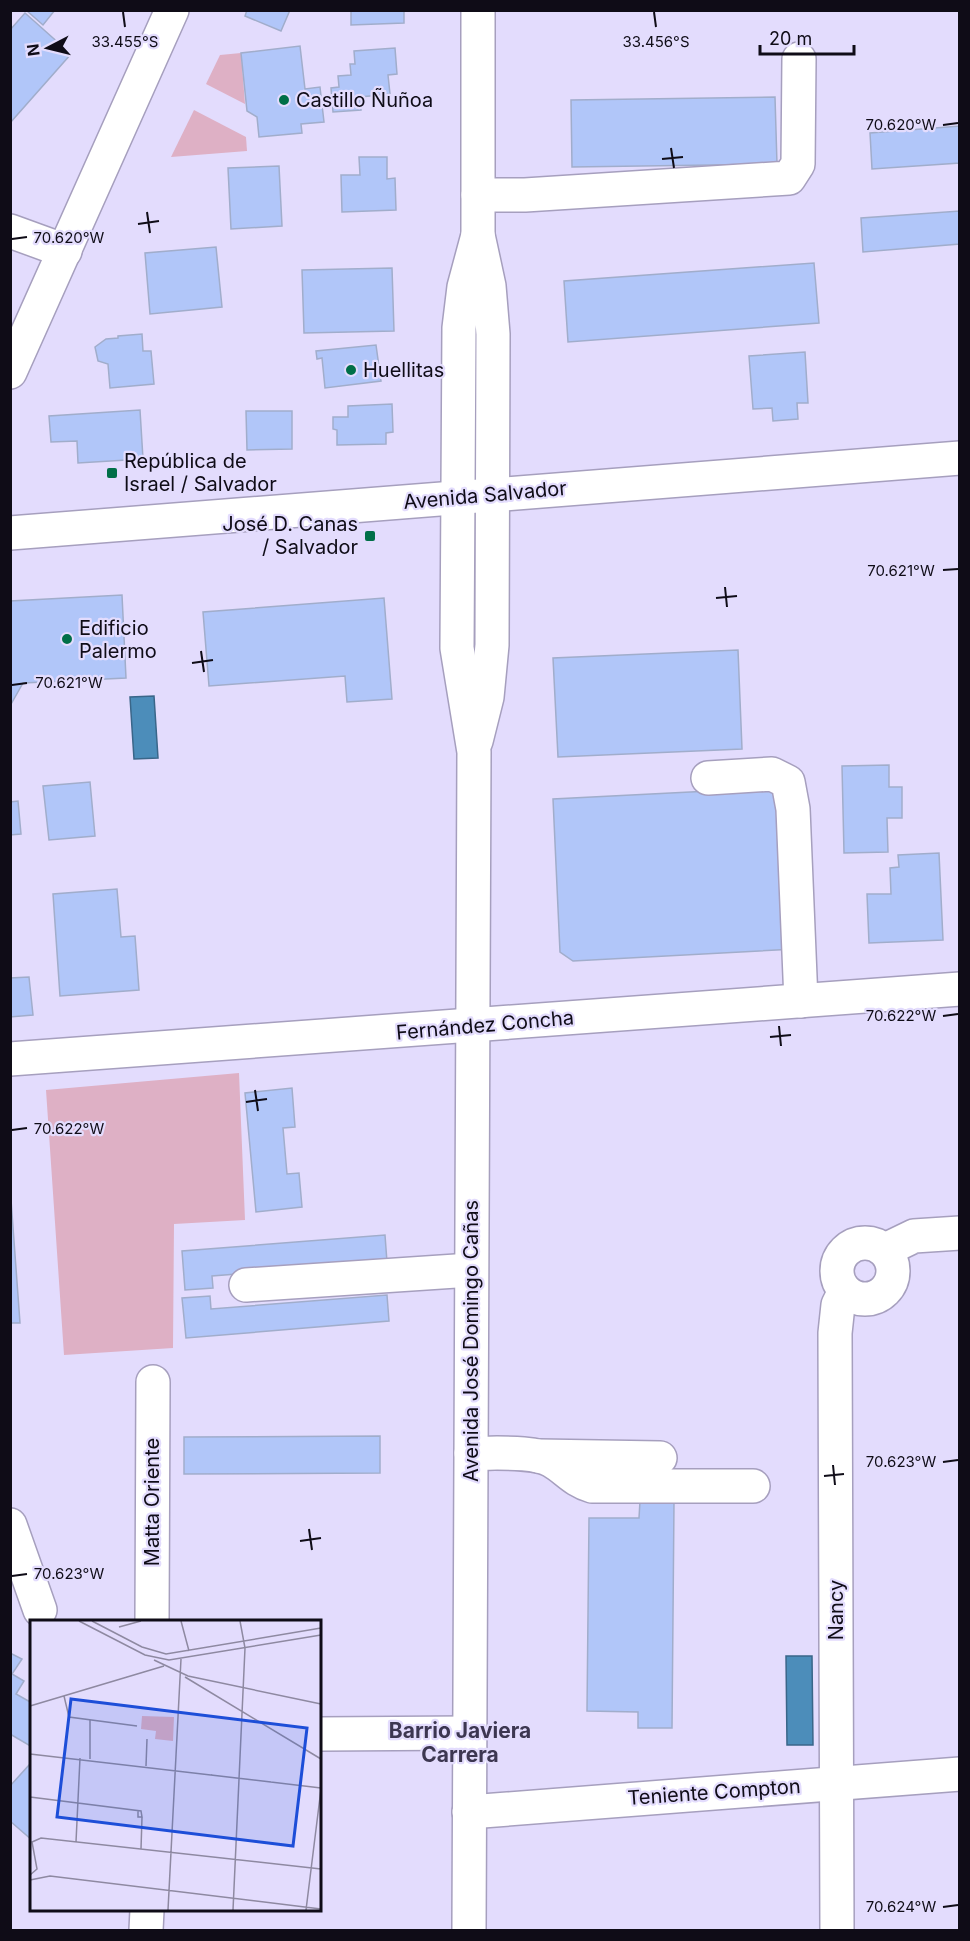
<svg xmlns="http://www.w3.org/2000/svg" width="970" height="1941" viewBox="0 0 970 1941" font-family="Inter,sans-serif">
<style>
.green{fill:#deb0c5}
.water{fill:#4c8dba;stroke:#3a6689;stroke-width:1.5}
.building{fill:#b1c6f9;stroke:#a1adcb;stroke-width:1.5}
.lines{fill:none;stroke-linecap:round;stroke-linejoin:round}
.minor-casing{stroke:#a69fbe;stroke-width:36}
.major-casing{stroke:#a69fbe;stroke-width:36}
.minor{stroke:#fff;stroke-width:33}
.major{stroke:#fff;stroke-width:33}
.ticks{fill:none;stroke:#0f0c17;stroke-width:2}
.poi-dot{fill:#006f48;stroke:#e3dcfd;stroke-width:2}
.labels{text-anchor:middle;stroke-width:4.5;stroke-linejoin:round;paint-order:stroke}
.poi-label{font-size:20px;fill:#0f0c17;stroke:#e3dcfd;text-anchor:start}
.street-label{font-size:20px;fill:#0f0c17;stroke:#e3dcfd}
.neighbourhood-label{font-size:21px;font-weight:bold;fill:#3d3751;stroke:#e3dcfd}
.inset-road{fill:none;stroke:#8e89a1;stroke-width:1.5}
.view{fill:#1d4ed8;fill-opacity:0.15;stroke:#1d4ed8;stroke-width:3}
.inset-edge{fill:none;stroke:#0f0c17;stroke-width:3}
.ticks-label{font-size:15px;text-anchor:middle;fill:#0f0c17;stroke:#e3dcfd;stroke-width:4.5;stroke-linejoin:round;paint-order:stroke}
</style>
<rect width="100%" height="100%" fill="#e3dcfd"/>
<g class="green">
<path d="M241,53l4,51 -39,-20 14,-29z"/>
<path d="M194,110l52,27 1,14 -76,6z"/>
<path d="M239,1073l6,147 -71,4 -1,124 -109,7 -18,-265z"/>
</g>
<g class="water">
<path d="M154,696l4,62 -24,1 -4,-62z"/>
<path d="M786,1656h26l1,89h-26z"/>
</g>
<g class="building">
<path d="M26,10h29l-12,15z"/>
<path d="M247,10h43l-9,21 -36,-15z"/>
<path d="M351,10h53v13l-53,2z"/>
<path d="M25,13l46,41 -61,69v-93z"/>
<path d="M300,46l5,43 15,-2 4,35 -23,2 1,9 -43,4 -2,-20 -10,-6 -6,-58z"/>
<path d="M395,48l2,26 -9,1 2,19 -30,3 1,13 -28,2 -2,-24 8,-1 -1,-11 13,-1 -1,-11h5l-1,-13z"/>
<path d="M775,97l2,67 -205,3 -1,-67z"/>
<path d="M960,126v37l-88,6 -2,-36z"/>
<path d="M359,157h28v22l8,-1 1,32 -54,2 -1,-37h19z"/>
<path d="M279,166l3,60 -51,3 -3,-61z"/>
<path d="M960,211v33l-97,8 -2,-34z"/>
<path d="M216,247l6,60 -72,7 -5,-61z"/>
<path d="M814,263l5,60 -251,19 -4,-61z"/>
<path d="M392,268l2,63 -90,2 -2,-63z"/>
<path d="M142,334l1,17h8l3,33 -44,4 -2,-24 -10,-3 -3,-14 11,-8 12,-1v-2z"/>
<path d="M376,345l5,36 -56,7 -3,-30 -5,1 -1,-8z"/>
<path d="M805,352l3,51h-11l1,16 -25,2 -1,-13 -19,1 -4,-53z"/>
<path d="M392,404l1,28 -7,1v11l-49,1v-15l-4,-1v-12h15v-11z"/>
<path d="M140,410l3,49 -65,4 -1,-22 -26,1 -2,-26z"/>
<path d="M246,411h46v38l-45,1z"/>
<path d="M122,595l4,83 -103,5 -13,23v-105z"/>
<path d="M384,598l8,101 -45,3 -2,-26 -136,10 -6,-74z"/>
<path d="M738,650l4,99 -184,8 -5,-99z"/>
<path d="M889,765v22h13v31h-15l1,34 -44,1 -2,-87z"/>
<path d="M90,782l5,54 -46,4 -6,-54z"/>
<path d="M787,787l8,162 -222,12 -13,-9 -7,-153z"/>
<path d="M18,801l3,33 -11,1v-33z"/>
<path d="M939,853l4,87 -74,3 -2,-49h24l-1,-26 9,-1 -1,-12z"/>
<path d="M117,889l4,48 14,-1 4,54 -79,6 -7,-102z"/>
<path d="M29,977l4,38 -23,2v-39z"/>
<path d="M292,1088l3,39 -12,1 4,46 12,-1 3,34 -46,5 -11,-119z"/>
<path d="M10,1186l10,137h-10z"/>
<path d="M385,1235l2,27 -175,14 1,12 -28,2 -3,-39z"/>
<path d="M387,1295l2,26 -203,17 -4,-40 28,-2 1,13z"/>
<path d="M380,1436v37l-196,1v-37z"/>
<path d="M640,1501l34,1 -2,226h-34v-16l-51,-1 2,-193h50z"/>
<path d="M10,1653l12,6 -10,15 12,7 -8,13 16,9v44l-22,-13z"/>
<path d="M30,1764l2,1v75l-22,-19v-35z"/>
</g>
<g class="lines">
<defs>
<g id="minor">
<path d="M478,195h47l264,-17 9,-14 1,-105"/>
<path d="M10,231l55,20"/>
<path d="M10,372l162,-362"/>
<path d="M476,741l11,-44 5,-52 1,-311 -4,-48 -11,-51v-225"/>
<path d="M708,778l64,-4 16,8 5,27 8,192"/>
<path d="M10,1059l950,-70"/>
<circle cx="865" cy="1271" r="28"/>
<path d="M885,1250l29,-14 46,-3"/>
<path d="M246,1285l225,-15"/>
<path d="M471,1453c21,1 62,-3 81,8 14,8 22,20 40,25h161"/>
<path d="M539,1456l121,2"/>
<path d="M10,1525l30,85"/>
<path d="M152,1622l1,-240"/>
<path d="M320,1734l150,-1"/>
<path d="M469,1812l491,-38"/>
<path d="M146,1930l1,-20"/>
<path d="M469,1930l5,-1178 -17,-104 2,-320 5,-41 14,-52"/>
<path d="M837,1930l-2,-597 3,-28 7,-14"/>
</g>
<path id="major" d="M10,533l950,-75"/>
</defs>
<use href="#minor" class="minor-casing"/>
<use href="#major" class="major-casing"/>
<use href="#minor" class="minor"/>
<use href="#major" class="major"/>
</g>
<path class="ticks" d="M123,12l2,15M654,12l2,15M943,125l15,-2M671,148l3,20M662,159l21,-2M147,212l3,21M138,224l21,-3M12,239l15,-2M943,570l15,-1M725,587l2,20M716,598l21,-2M201,651l3,21M192,663l21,-3M12,685l15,-2M943,1016l15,-2M779,1026l2,20M770,1037l21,-2M255,1090l3,21M246,1102l21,-3M12,1130l15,-2M943,1462l15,-2M833,1465l2,20M824,1476l20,-2M309,1529l3,21M300,1541l21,-3M12,1576l15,-2M943,1907l15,-2"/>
<g class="poi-dot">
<circle cx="284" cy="100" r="6"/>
<circle cx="351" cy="370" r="6"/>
<rect x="106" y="467" width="12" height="12" rx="3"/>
<rect x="364" y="530" width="12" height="12" rx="3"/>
<circle cx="67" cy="639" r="6"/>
</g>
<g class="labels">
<g class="poi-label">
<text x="296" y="107">Castillo Ñuñoa</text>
<text x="363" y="377">Huellitas</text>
<text x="124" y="468">República de<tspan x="124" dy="23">Israel / Salvador</tspan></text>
<text x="358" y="531" text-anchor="end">José D. Canas<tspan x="358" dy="23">/ Salvador</tspan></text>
<text x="79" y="635">Edificio<tspan x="79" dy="23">Palermo</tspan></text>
</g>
<g class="street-label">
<text transform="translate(485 495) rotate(-5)" y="7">Avenida Salvador</text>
<text transform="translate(485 1025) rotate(-5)" y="7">Fernández Concha</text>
<text transform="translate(471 1341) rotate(-90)" y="7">Avenida José Domingo Cañas</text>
<text transform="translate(152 1502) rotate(-90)" y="7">Matta Oriente</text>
<text transform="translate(836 1610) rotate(-90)" y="7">Nancy</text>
<text transform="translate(714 1792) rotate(-4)" y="7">Teniente Compton</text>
</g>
<g class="neighbourhood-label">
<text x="460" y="1738">Barrio Javiera<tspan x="460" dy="24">Carrera</tspan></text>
</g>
</g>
<g transform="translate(30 1620)">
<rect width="291" height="291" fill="#e3dcfd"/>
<path d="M112,96l32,1 -1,24 -18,-2 1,-8 -15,-2z" fill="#deb0c5"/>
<path class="inset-road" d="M49,1l66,34 24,5 152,-25M62,1l50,26 24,7 155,-26M151,1l8,30M89,7l22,-6M124,40l34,16 133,28M155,57l136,82M34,76l5,21 68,9M0,86l134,-40M0,134l241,28M60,139v-39M116,146l1,-27M181,155l110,13M0,177l111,14 1,6h-4v-6M46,222l4,-84M111,229l1,-32M0,255l7,-6 -5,-27 9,-4 280,31M0,260l20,-4 271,33M138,290l13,-251M203,290l12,-262 -5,-27M276,290l15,-121"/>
<path class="view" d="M41,79l236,29 -14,118 -236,-29z"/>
<rect width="291" height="291" class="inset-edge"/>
</g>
<g class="ticks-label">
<text x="125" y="47">33.455°S</text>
<text x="656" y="47">33.456°S</text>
<text x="901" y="130">70.620°W</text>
<text x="69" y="243">70.620°W</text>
<text x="901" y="576">70.621°W</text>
<text x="69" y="688">70.621°W</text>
<text x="901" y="1021">70.622°W</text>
<text x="69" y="1134">70.622°W</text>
<text x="901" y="1467">70.623°W</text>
<text x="69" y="1579">70.623°W</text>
<text x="901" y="1912">70.624°W</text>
</g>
<rect width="970" height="1941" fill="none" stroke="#0f0c17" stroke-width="24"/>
<g transform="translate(48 48) rotate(263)" stroke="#e3dcfd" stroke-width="4.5" paint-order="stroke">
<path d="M0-4.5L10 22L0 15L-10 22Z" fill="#0f0c17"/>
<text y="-9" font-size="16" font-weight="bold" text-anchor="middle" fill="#0f0c17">N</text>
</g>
<path d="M760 45v9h94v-9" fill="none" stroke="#0f0c17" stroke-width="3"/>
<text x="769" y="45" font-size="18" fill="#0f0c17" stroke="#e3dcfd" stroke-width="4.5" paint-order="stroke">20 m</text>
</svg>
